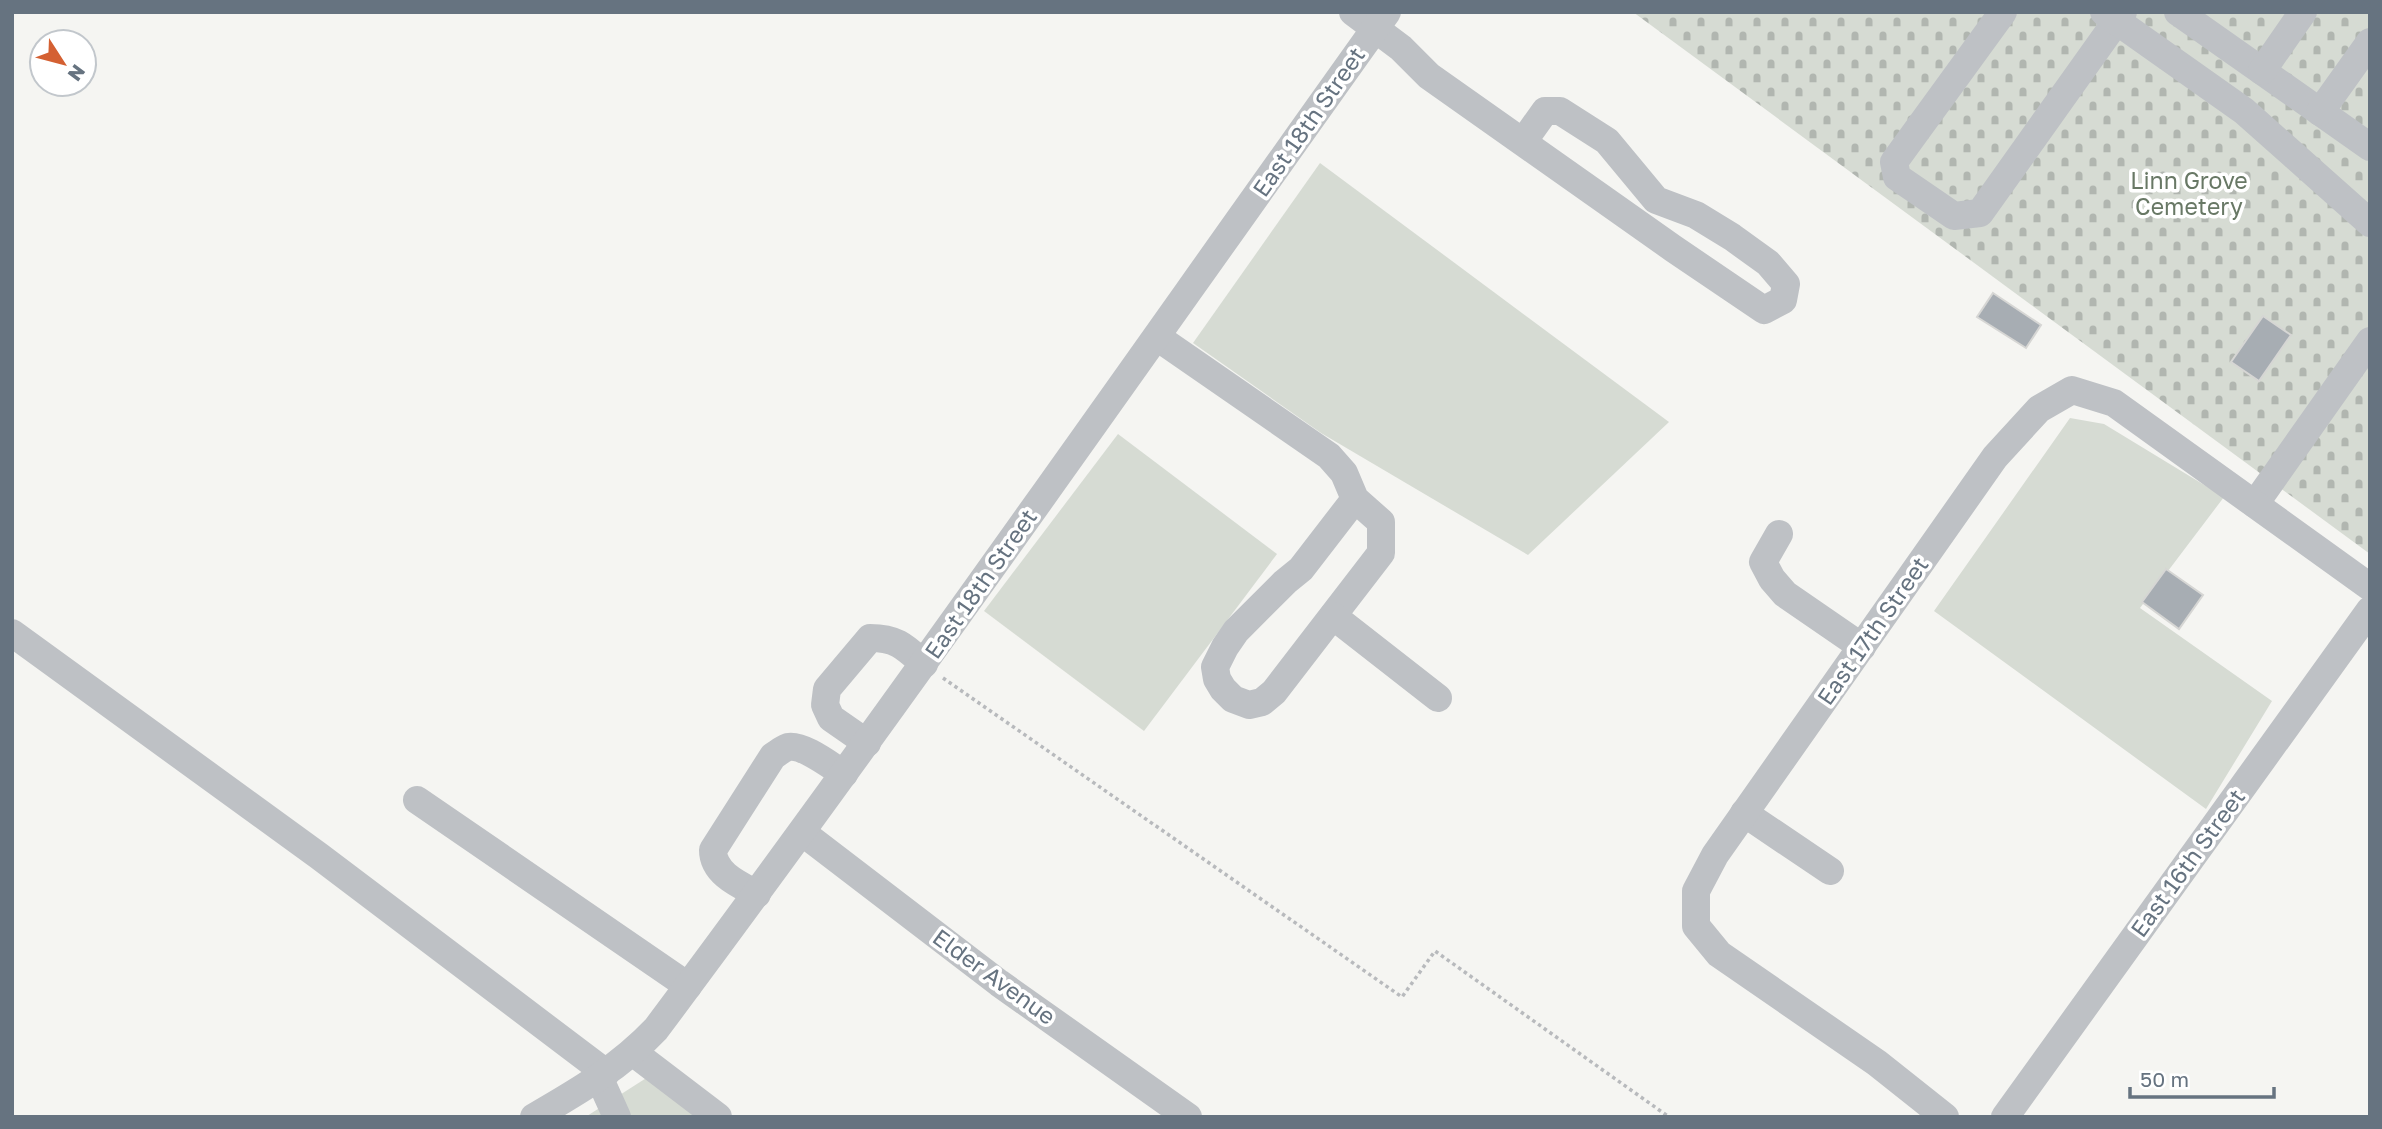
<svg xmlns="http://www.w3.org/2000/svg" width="2382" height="1129" viewBox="0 0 2382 1129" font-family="'Golos Text',sans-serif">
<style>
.green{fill:#d6dbd3}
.cemetery{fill:url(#cemetery-stones)}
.building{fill:#a7adb3;stroke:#d6d6d4;stroke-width:2}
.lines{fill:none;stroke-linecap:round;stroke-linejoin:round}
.path{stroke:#b8babd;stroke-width:3.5;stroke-dasharray:3.5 3.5;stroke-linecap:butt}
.minor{stroke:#bec1c5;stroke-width:28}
.labels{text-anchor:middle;stroke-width:7;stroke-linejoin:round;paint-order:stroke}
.street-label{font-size:23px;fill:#667380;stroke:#fff}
.park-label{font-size:23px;fill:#687865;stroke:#fff}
</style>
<defs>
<pattern id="cemetery-stones" width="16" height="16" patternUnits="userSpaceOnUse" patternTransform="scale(1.75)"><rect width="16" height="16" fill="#d6dbd3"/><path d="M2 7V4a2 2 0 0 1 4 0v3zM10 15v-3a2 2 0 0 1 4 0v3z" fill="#b1b6b0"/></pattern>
</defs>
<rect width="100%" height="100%" fill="#f5f5f2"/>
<g class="green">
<path d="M1320,163l349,259 -141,133 -207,-122 -128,-90z"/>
<path d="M2070,418l34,6 120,73 -84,111 132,93 -66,108 -272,-198z"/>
<path d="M1118,434l159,120 -133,177 -160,-120z"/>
<path d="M651,1075l48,42h-112v-1z"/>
</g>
<path class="cemetery" d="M1633,12h737v542z"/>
<g class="building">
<path d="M1993,293l48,32 -15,23 -49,-31z"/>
<path d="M2263,316l28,19 -32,46 -28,-19z"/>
<path d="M2166,569l37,26 -24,34 -37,-27z"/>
</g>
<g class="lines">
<path class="path" d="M943,678l459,319 33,-46 234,166"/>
<g class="minor">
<path d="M1353,12l48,36 28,28 245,173 90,61 19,-10 3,-16 -18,-21 -36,-26 -36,-22 -40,-15 -49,-59 -47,-30h-15l-22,31"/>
<path d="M2003,12l-109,150 3,15 57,39 26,-3 143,-201"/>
<path d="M2104,12l140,99 126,112"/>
<path d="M2178,12l192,135"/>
<path d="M2262,71l41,-59"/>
<path d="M2320,112l50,-70"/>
<path d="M1157,337l172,119 15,17 11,26 -54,70 -16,13 -49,49 -11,16 -10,20 2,12 6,10 10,10 16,6 13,-3 12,-10 107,-139v-31l-26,-23"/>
<path d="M2255,504l115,-163"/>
<path d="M1779,534l-16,28 9,17 13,15 77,53"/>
<path d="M1333,616l105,82"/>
<path d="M12,633l307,223 287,217"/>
<path d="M867,743l-36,-25 -6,-13 2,-16 43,-51c27,0 35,9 54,26"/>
<path d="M417,800l271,186"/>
<path d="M1744,813l86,58"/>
<path d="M803,833l196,150 189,134"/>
<path d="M757,894c-19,-10 -44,-21 -44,-44l60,-94c5,-3 9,-7 15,-9 15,-3 43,19 56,27"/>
<path d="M634,1053l84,64"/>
<path d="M599,1077l18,40"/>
<path d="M534,1117c45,-26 86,-50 122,-88 250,-335 488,-677 731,-1017"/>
<path d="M1945,1117l-68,-54 -158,-109 -23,-28v-35l19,-36 280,-398 44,-48 33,-19 42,13 256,184"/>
<path d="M2005,1117l365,-507"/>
</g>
</g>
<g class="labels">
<g class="street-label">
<text transform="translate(1309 122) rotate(-55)" y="8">East 18th Street</text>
<text transform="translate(981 584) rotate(-55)" y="8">East 18th Street</text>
<text transform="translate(1873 631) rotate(-55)" y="8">East 17th Street</text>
<text transform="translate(2188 863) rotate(-54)" y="8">East 16th Street</text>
<text transform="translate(994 977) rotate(36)" y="8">Elder Avenue</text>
</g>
<g class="park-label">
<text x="2189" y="189">Linn Grove<tspan x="2189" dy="26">Cemetery</tspan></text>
</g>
</g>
<rect width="2382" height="1129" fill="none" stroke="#667380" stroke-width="28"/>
<g transform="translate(63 63) rotate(126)"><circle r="33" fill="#ffffff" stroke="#c2c7cc" stroke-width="2"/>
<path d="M0-5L12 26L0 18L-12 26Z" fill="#d46032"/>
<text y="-10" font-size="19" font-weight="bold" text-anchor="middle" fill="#667380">N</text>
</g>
<path d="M2130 1087v10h144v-10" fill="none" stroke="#667380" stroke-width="3.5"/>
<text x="2140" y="1087" font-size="21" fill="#667380" stroke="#ffffff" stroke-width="5" paint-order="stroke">50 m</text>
</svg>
